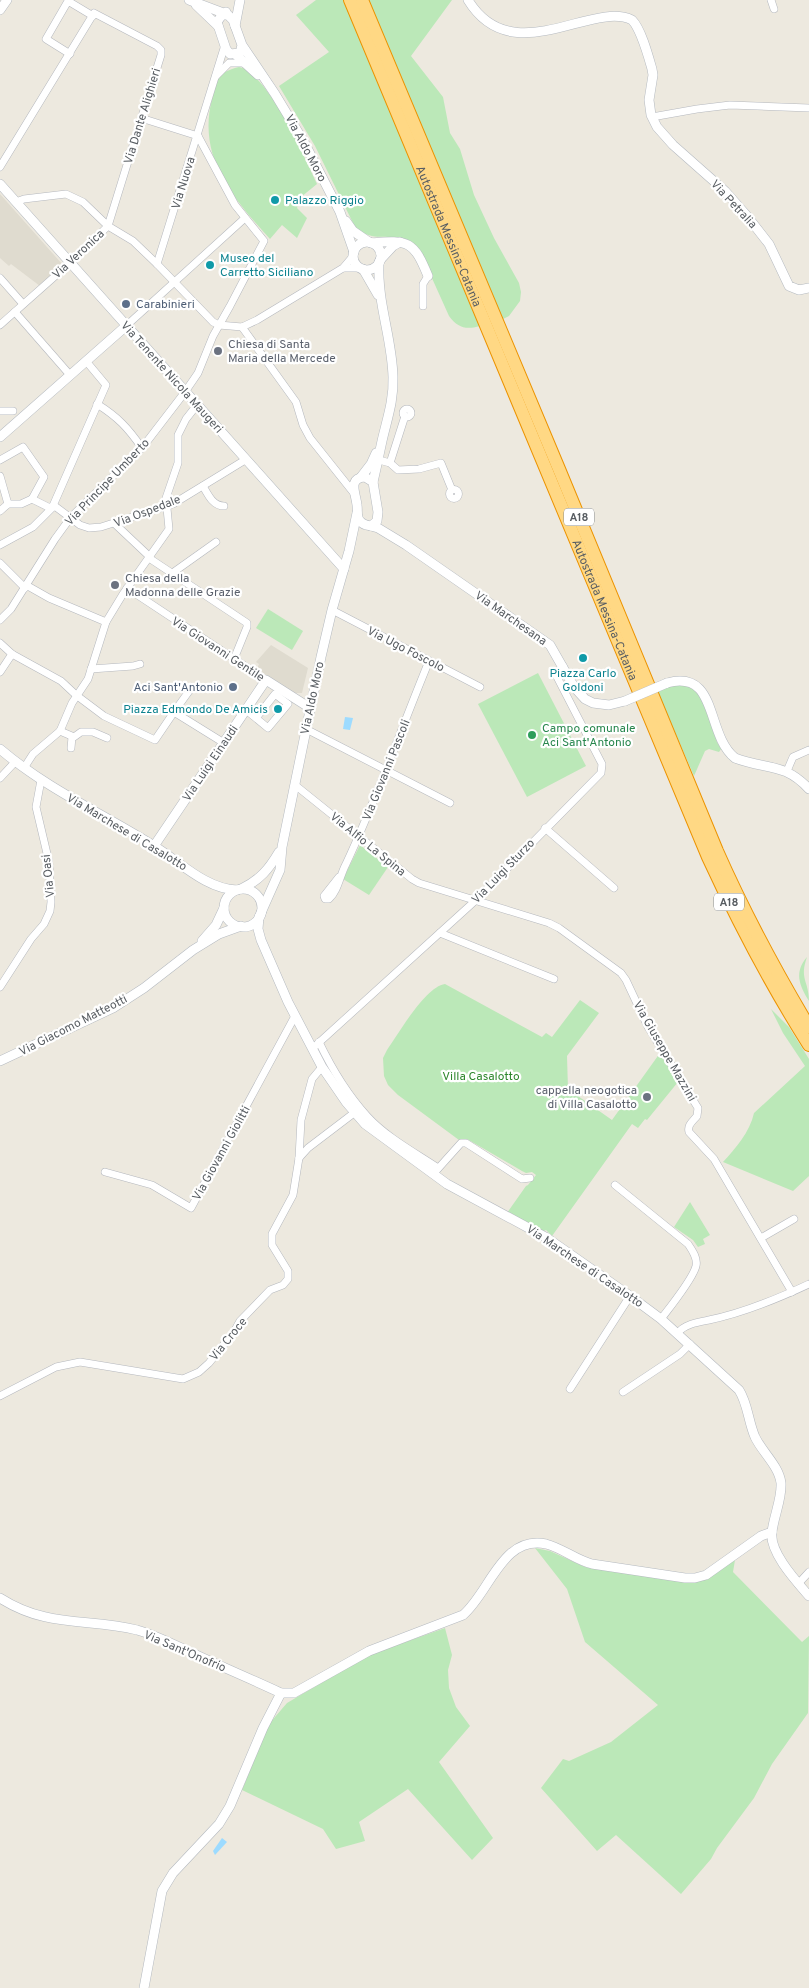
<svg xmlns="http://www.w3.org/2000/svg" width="809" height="1988" viewBox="0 0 809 1988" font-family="Overpass,sans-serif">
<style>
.education{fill:#dfdbcf}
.green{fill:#bbe8b8}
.water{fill:#9ddbff}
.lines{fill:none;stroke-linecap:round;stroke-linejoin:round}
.street-casing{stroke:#b5b8be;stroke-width:8}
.secondary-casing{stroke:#b5bac0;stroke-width:10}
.highway-casing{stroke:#ec9300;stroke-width:14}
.street{stroke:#fff;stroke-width:7}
.secondary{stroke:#fff;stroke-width:9}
.highway{stroke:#ffd884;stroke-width:12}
.secondary-bridge-casing{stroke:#b5bac0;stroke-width:10;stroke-linecap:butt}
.secondary-bridge{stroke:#fff;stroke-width:9}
.culture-dot{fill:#0f9aa8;stroke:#fff;stroke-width:2}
.service-dot{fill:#5c6f8a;stroke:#fff;stroke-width:2}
.worship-dot{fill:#6b7280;stroke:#fff;stroke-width:2}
.leisure-dot{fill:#2e9e5b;stroke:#fff;stroke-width:2}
.labels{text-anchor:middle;stroke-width:4.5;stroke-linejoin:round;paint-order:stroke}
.shield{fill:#fff;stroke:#8a8e91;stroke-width:1}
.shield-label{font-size:11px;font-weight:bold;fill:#585d62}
.street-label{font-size:12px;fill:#585d62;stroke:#fff}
.culture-label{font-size:12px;fill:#0d838f;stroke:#fff;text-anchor:start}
.service-label{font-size:12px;fill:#4e5e75;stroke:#fff;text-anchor:start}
.worship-label{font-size:12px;fill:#5b616d;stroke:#fff;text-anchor:start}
.leisure-label{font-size:12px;fill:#27864d;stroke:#fff;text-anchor:start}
.park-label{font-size:12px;fill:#2d862c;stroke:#fff}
</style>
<rect width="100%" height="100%" fill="#ede9df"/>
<g class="education">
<path d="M0,194l62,70 -22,22 -29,-22 -2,2 -9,-8z"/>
<path d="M271,645l37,23 -6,25h-9l-36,-24 2,-5 -3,-2z"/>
</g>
<g class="green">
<path d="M316,0h28l136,326c-14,4 -22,2 -31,-10l-27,-60 -18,-17c-20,-5 -28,3 -48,-10l-41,-83 -36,-60 50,-34 -33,-37z"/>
<path d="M368,0h84l-41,56 32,41 7,36 10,16 14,46 20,43 25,45 2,9 -1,9 -11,15 -6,3z"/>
<path d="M239,67c29,6 66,91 78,117l-16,13 -4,11 10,10 -10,20 -15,-13 -12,14c-37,-41 -73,-81 -58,-140 6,-21 4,-26 27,-32z"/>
<path d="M268,609l35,22 -11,19 -36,-22z"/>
<path d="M538,673l48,93 -59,31 -49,-93z"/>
<path d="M674,685l20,2 11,14 12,41 4,7 -2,3 -10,-3 -4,2 -11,25 -37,-85z"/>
<path d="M360,845l28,22 -19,28 -26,-16z"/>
<path d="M807,957c-8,22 2,24 2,44 -10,-16 -15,-29 -2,-44z"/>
<path d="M445,984l97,53 4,-4 6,4 28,-37 19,13 -32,43 1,33 44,31 48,-67 18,29 -31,38 -2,-1 -7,9 -6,-4 -80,112 -6,-6 -2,1 -37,-18 19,-27 2,-1 8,-10 -4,-3 -6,1 -4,-2 -55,-32 -8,1 -61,-45 -10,-10 -4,-9 -1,-18 4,-8c12,-17 38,-63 58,-66z"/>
<path d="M771,1009l18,18 20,32v117l-16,15 -70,-29c12,-13 27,-30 31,-49l51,-47 -22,-33z"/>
<path d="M690,1202l20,33 -7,4 2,5 -7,3 -5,-7 -19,-13z"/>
<path d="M535,1548l15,3 35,16 97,15c23,1 35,-10 53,-22l-2,12 69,70 7,-6 -1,77 -36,51 -18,34 -37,50 -6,11 -30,35 -65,-59 -19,16 -56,-63 22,-29 6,2 42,-19 47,-37 -73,-63 -18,-53z"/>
<path d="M445,1628l7,27 -4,15 1,18 7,19 14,19 -31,36 54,76 -21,22 -64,-71 -49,33 6,19 -29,8 -13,-20 -81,-39 27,-66 18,-21 82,-48z"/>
</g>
<g class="water">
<path d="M345,717l8,1 -3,12 -7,-1z"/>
<path d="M222,1838l5,4 -12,13 -2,-4z"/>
</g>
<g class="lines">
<defs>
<g id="street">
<path d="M771,0l3,9"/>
<path d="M225,45l-68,219 56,58 6,3 23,2 15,-7 86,-52 11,-13"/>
<path d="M70,54l-24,-15 22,-38 25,15"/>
<path d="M216,76l13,-13h15"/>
<path d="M652,117l45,-8 33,-4 79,3"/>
<path d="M141,118l57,18"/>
<path d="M0,167l94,-154 63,33 4,4v5l-53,171 -25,-24 -17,-8 -42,5 -8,3"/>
<path d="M344,268h17"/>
<path d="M0,278l23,26"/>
<path d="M423,306v-22l5,-8"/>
<path d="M15,312l55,63"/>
<path d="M0,325l71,-63 37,-36 25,15 24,23"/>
<path d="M126,326l119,-108"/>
<path d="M242,327l54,75 7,23 7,13 43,54"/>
<path d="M97,404c21,13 31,24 45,44"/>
<circle cx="407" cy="413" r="4"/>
<path d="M0,411h13"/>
<path d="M0,460l23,-13 21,30 -12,22"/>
<path d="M379,460l11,3 8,7 21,-1 22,-6 11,27"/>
<path d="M390,463l15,-47"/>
<path d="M0,476l8,28"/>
<path d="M203,486c5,9 10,20 21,20"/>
<circle cx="454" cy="494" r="4.5"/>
<path d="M0,511l8,-7h13l11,-5 16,8h8l24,18 9,3 12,-1 72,-23 72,-44"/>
<path d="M115,524l35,33"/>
<path d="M0,545l33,-18 19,-19 54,-123 -20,-24"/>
<path d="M149,558l98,65v4l-13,32"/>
<path d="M0,563l25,25"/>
<path d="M171,574l45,-32"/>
<path d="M26,585l23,13 57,24"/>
<path d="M127,588l139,92"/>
<path d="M332,610l148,77"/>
<path d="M0,620l11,-11 44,-70 16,-22 71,-69 43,-56 13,-19 15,-37 17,-30 34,-65 -29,-36 -37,-69"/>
<path d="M0,643l12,11 49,27 15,14 28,21 51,24 19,-28 50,31"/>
<path d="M91,669l42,-3 7,-2"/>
<path d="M0,672l12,-18"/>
<path d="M246,710l22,18 20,-24 -13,-10 -19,24"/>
<path d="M174,712l18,-25"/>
<path d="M306,729l144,74"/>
<path d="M60,731l14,6 7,-5h12l14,6"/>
<path d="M71,748l1,-11"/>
<path d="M24,768l9,-14 27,-23 12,-28 16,-24 18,-57 17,-28 46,-65 -3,-31 12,-35v-28l8,-16 11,-14"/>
<path d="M787,771l6,-14 16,-7"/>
<path d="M0,778l15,-16"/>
<path d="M295,785l117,94 7,4 130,40 10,5 62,45 5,7 22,47 50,81 -1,8c-4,5 -10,9 -8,16l25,27 78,133"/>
<path d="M545,828l69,60"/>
<path d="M339,877l-15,19 1,3h4c9,-8 11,-24 17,-35 31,-66 55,-135 83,-203"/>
<path d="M440,933l114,46"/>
<path d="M0,987l31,-48 13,-15 6,-13 1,-9 -2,-40 -13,-55 5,-27"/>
<path d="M319,1042c13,27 28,52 48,74 19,21 47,36 71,52"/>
<path d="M313,1048l163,-148 125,-127 1,-9 -46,-89 7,-9"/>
<path d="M299,1158l9,-10 46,-35"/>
<path d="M105,1172l47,13 39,23 104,-192"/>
<path d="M435,1172l26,-29h5l56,36 8,-1"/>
<path d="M615,1185l73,59c4,6 10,14 8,22 -3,13 -26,41 -35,53"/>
<path d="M761,1238l33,-19"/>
<path d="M678,1333c6,-9 21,-11 31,-13 35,-7 68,-21 100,-36"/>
<path d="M570,1389l60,-93"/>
<path d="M623,1392l57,-38 10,-10"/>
<path d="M0,1396l56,-29 24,-5 103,17 16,-7 10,-9 25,-31 6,-11 30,-31 13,-5 5,-6v-8l-16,-26v-11l21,-39 6,-37 2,-38 11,-41 10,-12"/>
<path d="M798,1584l11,-12"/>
</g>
<g id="secondary">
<path d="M189,0l37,14v-2"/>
<path d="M468,0c44,72 124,0 164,20 9,9 16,35 20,49l1,6 -4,25 2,15 6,12 16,18 52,46 22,25 22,28 20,42 10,4 10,-2"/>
<path d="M196,5l22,21"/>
<path d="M0,10l7,-10"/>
<path d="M235,26l5,-26"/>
<path d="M242,45l-2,8 -10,1 -4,-5 -9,-27 5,-7h6l5,5 9,25 33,49 29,48 36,70 14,40"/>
<path d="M235,54l23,21"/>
<path d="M0,184l344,385"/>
<path d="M346,221l7,10 16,11"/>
<circle cx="367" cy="256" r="14"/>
<path d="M371,243c38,-4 43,-1 57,33"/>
<path d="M380,260l13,-14 7,-4"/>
<path d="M363,269l15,26"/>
<path d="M0,437l126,-111"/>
<path d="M361,477l10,-13 5,-11"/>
<path d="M365,477l8,5 5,30 -1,9 -6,5c-5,-1 -8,-1 -11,-5 -4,-4 -2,-10 -3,-16 -1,-11 -10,-27 8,-28z"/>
<path d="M373,482c3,-13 6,-27 9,-41 5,-22 12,-41 11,-64 -1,-40 -16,-73 -14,-115"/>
<path d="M371,526l7,2 28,17 144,100 24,42 11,12 8,4 16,2 16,-4"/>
<path d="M667,683c52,-14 38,51 68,75 31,12 49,4 74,31"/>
<path d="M0,749c47,40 103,65 154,97 26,16 52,43 83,44"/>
<path d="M154,846l112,-166 44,28"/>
<path d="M241,889c19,-9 28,-20 38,-37"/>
<circle cx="243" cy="908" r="19"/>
<path d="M260,915l20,-45 2,-23 39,-190 11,-47 17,-59 8,-38"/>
<path d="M259,917l-1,12 3,11 27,62 34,65 24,35 19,22 82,60 100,54 83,58 31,23 78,71c9,14 9,31 16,47 7,15 24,29 26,46 1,16 -7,32 -9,49 -3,20 24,49 37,64"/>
<path d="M202,941l14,-16 8,-17"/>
<path d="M0,1061l113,-53 31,-20 49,-38 26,-16 22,-8"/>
<path d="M0,1598c47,30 87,20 137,32 18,5 36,14 53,22 30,14 61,27 91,41h13l75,-42 94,-36c27,-23 39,-80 83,-71 16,4 30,16 46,20l93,14h10l11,-3 55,-39 11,-4"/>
<path d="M144,1988l18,-97 11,-18 46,-49 11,-18 33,-78 18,-35"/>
</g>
<g id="highway">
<path id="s1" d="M350,0l358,857c30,65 63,128 101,188"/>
<path d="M362,0l197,469 158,382c27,61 58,119 92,176"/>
</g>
</defs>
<use href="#street" class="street-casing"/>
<use href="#secondary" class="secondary-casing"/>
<use href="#highway" class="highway-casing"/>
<use href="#street" class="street"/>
<use href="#secondary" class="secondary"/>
<use href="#highway" class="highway"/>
<defs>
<path id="secondary-bridge" d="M625,701l42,-18"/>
</defs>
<use href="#secondary-bridge" class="secondary-bridge-casing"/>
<use href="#secondary-bridge" class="secondary-bridge"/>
</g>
<g class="culture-dot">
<circle cx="275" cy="200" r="5"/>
<circle cx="210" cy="265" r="5"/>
<circle cx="583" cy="658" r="5"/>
<circle cx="278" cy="709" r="5"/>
</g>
<g class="service-dot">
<circle cx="126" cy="304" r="5"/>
<circle cx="233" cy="687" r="5"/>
</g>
<g class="worship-dot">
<circle cx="218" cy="351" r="5"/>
<circle cx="115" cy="585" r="5"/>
<circle cx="647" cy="1097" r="5"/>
</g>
<circle class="leisure-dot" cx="532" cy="735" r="5"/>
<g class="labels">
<g class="shield">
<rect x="564" y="508.5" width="30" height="17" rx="4"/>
<rect x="714" y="893.5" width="30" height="17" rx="4"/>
</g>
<g class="shield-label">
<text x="579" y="521">A18</text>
<text x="729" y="906">A18</text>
</g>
<g class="street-label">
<text transform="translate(142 116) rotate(-73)" y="4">Via Dante Alighieri</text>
<text transform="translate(306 148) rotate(62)" y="4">Via Aldo Moro</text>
<text transform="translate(183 183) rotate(-73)" y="4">Via Nuova</text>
<text transform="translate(734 204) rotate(47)" y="4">Via Petralia</text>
<text dy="4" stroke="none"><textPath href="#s1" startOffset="256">Autostrada Messina-Catania</textPath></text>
<text transform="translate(78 254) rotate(-43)" y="4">Via Veronica</text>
<text transform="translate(172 377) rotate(48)" y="4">Via Tenente Nicola Maugeri</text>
<text transform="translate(107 482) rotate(-46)" y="4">Via Principe Umberto</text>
<text transform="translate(147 511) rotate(-21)" y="4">Via Ospedale</text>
<text dy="4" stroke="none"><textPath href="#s1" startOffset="661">Autostrada Messina-Catania</textPath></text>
<text transform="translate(511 618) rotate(35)" y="4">Via Marchesana</text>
<text transform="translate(218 649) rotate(33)" y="4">Via Giovanni Gentile</text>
<text transform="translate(406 649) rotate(27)" y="4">Via Ugo Foscolo</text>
<text transform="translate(312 698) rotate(-78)" y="4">Via Aldo Moro</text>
<text transform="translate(210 763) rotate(-56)" y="4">Via Luigi Einaudi</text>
<text transform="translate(386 770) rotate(-68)" y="4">Via Giovanni Pascoli</text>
<text transform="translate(127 832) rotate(31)" y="4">Via Marchese di Casalotto</text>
<text transform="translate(368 844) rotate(39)" y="4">Via Alfio La Spina</text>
<text transform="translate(503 871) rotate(-46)" y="4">Via Luigi Sturzo</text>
<text transform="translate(48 876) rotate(-96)" y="4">Via Oasi</text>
<text transform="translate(73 1025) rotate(-27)" y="4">Via Giacomo Matteotti</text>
<text transform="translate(665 1051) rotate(60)" y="4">Via Giuseppe Mazzini</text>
<text transform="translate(221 1153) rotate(-61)" y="4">Via Giovanni Giolitti</text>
<text transform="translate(585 1266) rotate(34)" y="4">Via Marchese di Casalotto</text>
<text transform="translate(228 1339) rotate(-51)" y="4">Via Croce</text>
<text transform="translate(185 1651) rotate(23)" y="4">Via Sant'Onofrio</text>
</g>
<g class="culture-label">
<text x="285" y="204">Palazzo Riggio</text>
<text x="220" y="262">Museo del<tspan x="220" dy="14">Carretto Siciliano</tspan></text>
<text x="583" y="677" text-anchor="middle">Piazza Carlo<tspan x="583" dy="14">Goldoni</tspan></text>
<text x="268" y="713" text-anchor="end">Piazza Edmondo De Amicis</text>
</g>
<g class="service-label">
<text x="136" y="308">Carabinieri</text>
<text x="223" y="691" text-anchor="end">Aci Sant'Antonio</text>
</g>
<g class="worship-label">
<text x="228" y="348">Chiesa di Santa<tspan x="228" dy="14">Maria della Mercede</tspan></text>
<text x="125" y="582">Chiesa della<tspan x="125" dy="14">Madonna delle Grazie</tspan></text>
<text x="637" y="1094" text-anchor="end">cappella neogotica<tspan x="637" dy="14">di Villa Casalotto</tspan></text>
</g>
<g class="leisure-label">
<text x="542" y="732">Campo comunale<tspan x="542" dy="14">Aci Sant'Antonio</tspan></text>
</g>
<g class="park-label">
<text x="481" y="1080">Villa Casalotto</text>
</g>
</g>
</svg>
